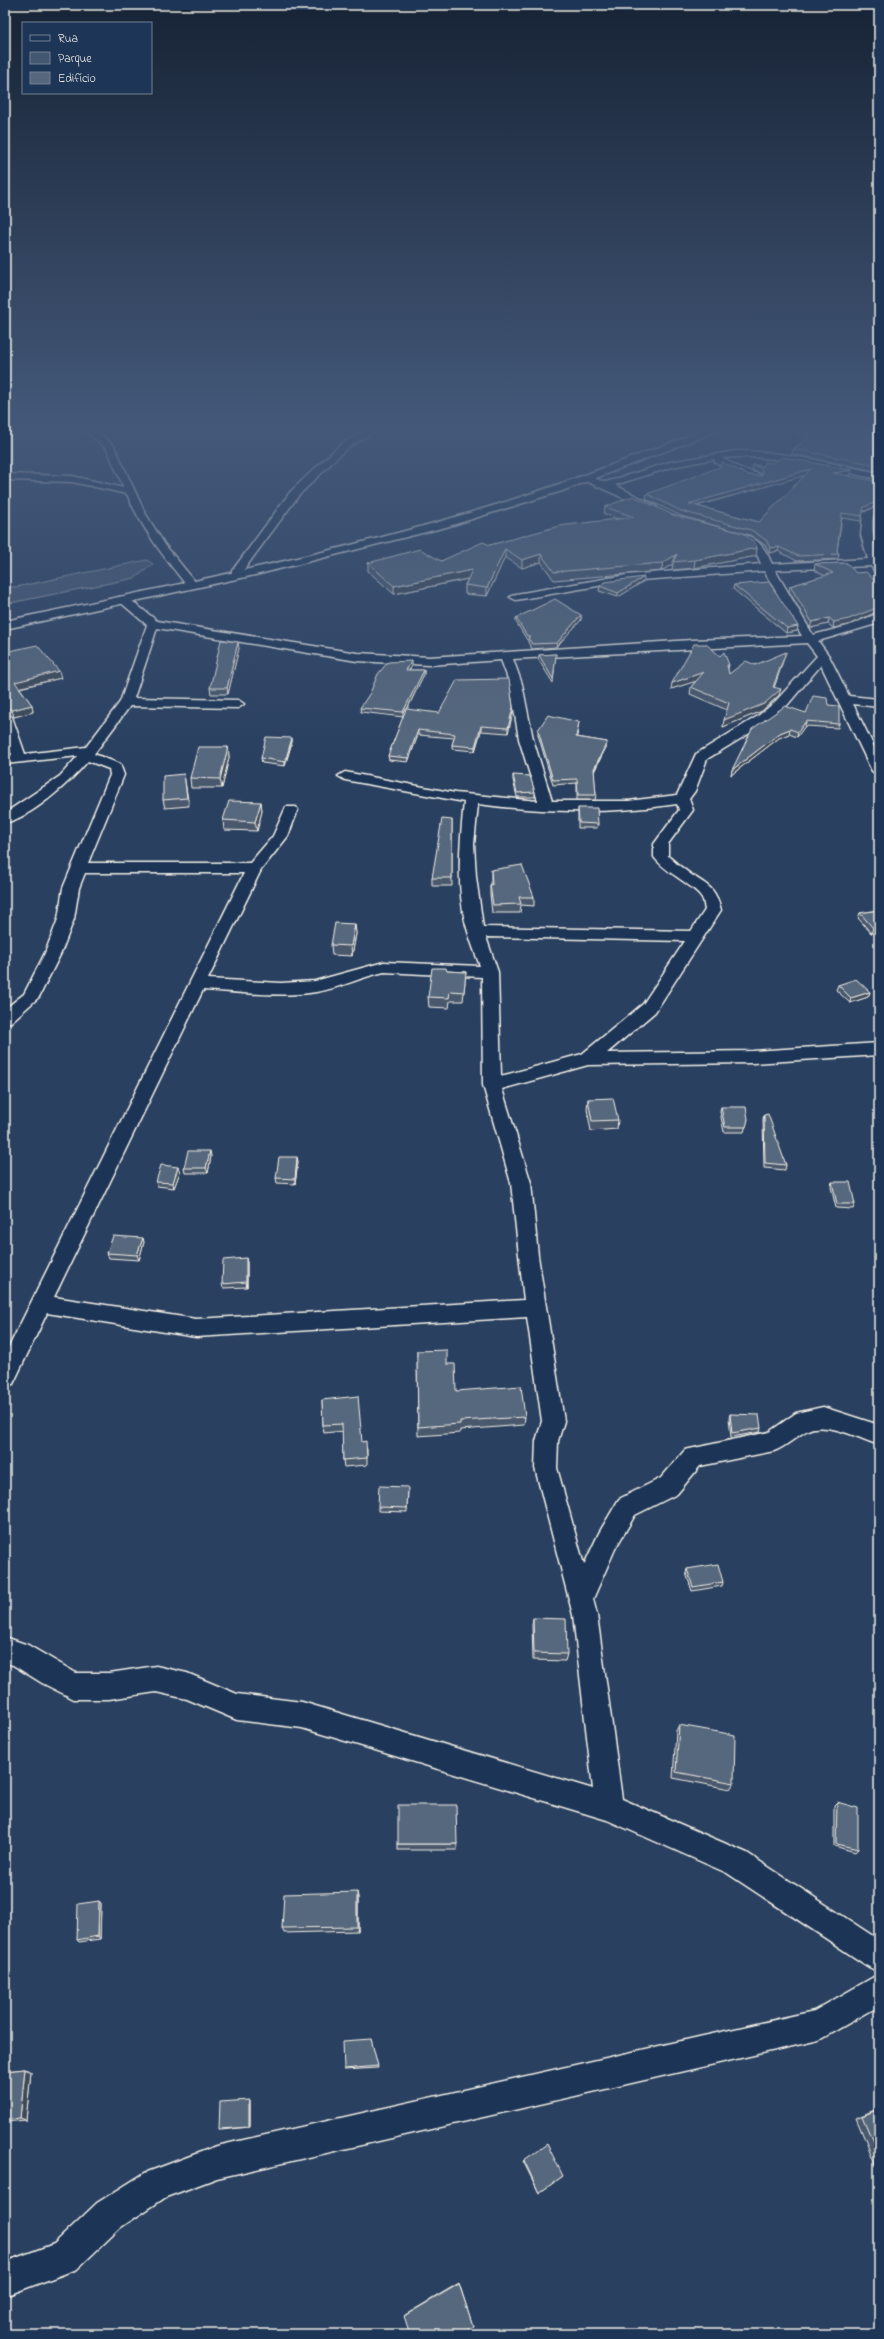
<svg xmlns="http://www.w3.org/2000/svg" width="884" height="2339" viewBox="0 0 884 2339" font-family="'Indie Flower',sans-serif">
<style>
.green{fill:#445771;stroke:#9ca4ac}
.lines{fill:none;stroke-linecap:round;stroke-linejoin:round}
.street-casing{stroke:#f4f1e8;stroke-width:3}
.highway-casing{stroke:#f4f1e8;stroke-width:3}
.street{fill:#1d3557;fill-rule:evenodd}
.highway{fill:#1d3557;fill-rule:evenodd}
.wall{fill:#4a596c;stroke:#f4f1e8;fill-rule:evenodd}
.shaded-wall{fill:#3c4858;stroke:#f4f1e8}
.building{fill:#56677d;stroke:#f4f1e8;fill-rule:evenodd}
</style>
<rect width="100%" height="100%" fill="#2a4060"/>
<filter id="ink" filterUnits="userSpaceOnUse"><feTurbulence type="fractalNoise" baseFrequency=".025" numOctaves="2"/><feDisplacementMap in="SourceGraphic" scale="8" xChannelSelector="R" yChannelSelector="G"/><feConvolveMatrix kernelMatrix="1 2 1 2 8 2 1 2 1" color-interpolation-filters="sRGB"/></filter>
<g filter="url(#ink)">
<path class="green" d="M147,560l6,4 -18,14 -130,26v-17h11z"/>
<g class="lines">
<defs>
<g id="street">
<path d="M82,428h11l21,18 31,67 20,32 32,39 -2,2h-8c-23,-29 -45,-57 -60,-92l-55,-12 -67,-2v-6l67,2 52,12 -17,-39z"/>
<path d="M368,428h12l-34,21 -47,46 -59,80h-8v-4l59,-80 49,-46z"/>
<path d="M736,451c49,0 95,13 143,22v6c-52,-10 -103,-26 -157,-21l18,10 21,7v4c-12,3 -36,-11 -46,-17l-1,-3 -42,8 -57,18 41,21 1,2 -5,3 -71,-32 5,-3 20,6 64,-20z"/>
<path d="M879,506v7l-6,2c-4,21 6,38 6,58l-4,-1 -4,-6 -96,4 38,65 35,-9 31,-13v9l-3,2 -58,17 11,15 20,40 30,3v8l-26,-3 26,53v18l-7,-4 -51,-106 -37,44 -16,13 -61,37 -12,32 -6,8 4,11 -25,34v12c6,5 11,10 17,14 19,15 30,14 36,40l-66,102 -48,41 146,-2 126,-8v12l-126,8 -165,2 -86,24 29,94 7,73 26,165 -6,20 -1,27 27,97 15,-32 20,-34 42,-21 24,-28 84,-18 27,-19 27,-6 56,18v20c-18,-6 -53,-24 -71,-15 -12,6 -21,16 -34,21l-74,15 -23,28 -42,21 -20,34 -22,50 4,16 25,184 125,54 132,87v32l-10,-5 -142,-94 -120,-53 -305,-92 -65,-8 -50,-21 -31,-7 -47,7h-35l-32,-16 -29,-18 -8,-2v-26l23,8 48,28h33l47,-7 31,7 50,21 65,8 291,87 -20,-174 -38,-147 1,-27 6,-20 -15,-104 -331,20 -149,-24 -34,71 -8,2v-31l239,-482h-159l-6,15 -5,31 -13,34 -22,44 -28,25 -6,2v-15l19,-15 21,-41 13,-34 5,-31 47,-113 -1,-6 -21,-8c-18,21 -56,56 -83,62v-10l55,-37 18,-20 -73,8v-8l7,-1 -7,-20v-22l7,4 13,37 61,-7 34,-45 27,-77 -28,-24 -2,-2 2,-2h8l30,24 200,32 72,4 263,-17 110,-4 -38,-65 -137,10 -111,19 -6,-3 6,-3 111,-19 134,-11c-4,-11 -8,-18 -19,-24 -5,-2 -11,-2 -14,-6l5,-3c22,5 30,12 39,33l96,-5 -7,-24 2,-22zM157,628l200,33 72,4 72,-5 9,24 9,55 19,62 -83,-8 -110,-21 -7,4 7,4 119,22c-4,40 -8,84 2,123 4,14 9,28 14,41l-96,-4 -69,19 -34,2 -73,-4 53,-109 27,-34 10,-26 -2,-3h-10l-13,29 -23,27h-162l36,-88 -4,-11 -26,-10 36,-48 108,2 6,-4 -6,-4 -104,-2zM807,643l10,13 -43,47 -16,13 -62,38 -19,41 -49,6h-76l-19,-62 -11,-55 -9,-25zM478,804c65,9 133,10 199,0l2,6 -25,34v13c10,15 43,30 48,41 2,3 2,8 3,12l-14,21 -208,-4 -7,-50 -2,-33zM486,937l199,4 -42,63 -61,50 -81,22 -3,-104zM384,972l98,5 1,108 28,98 13,117 -328,19 -142,-22 149,-307c37,2 76,8 113,2 24,-4 45,-15 68,-20z"/>
<path d="M879,1974v32l-60,34 -602,138 -51,19 -45,30 -44,42 -72,27v-34l49,-18 43,-41 48,-30 72,-27 597,-135z"/>
</g>
<path id="highway" d="M710,428h15l-163,63 -116,36 -191,48 -250,54v-8c165,-35 332,-67 494,-117 72,-22 141,-50 211,-76z"/>
</defs>
<use href="#street" class="street-casing"/>
<use href="#highway" class="highway-casing"/>
<use href="#street" class="street"/>
<use href="#highway" class="highway"/>
</g>
<g class="wall">
<path d="M879,428v42l-3,1 -84,-17 1,-5 12,-9 -8,-6 1,-5z"/>
<path d="M753,465l98,10 -5,1 17,35 -2,10 -19,-3 -5,33 2,3 -1,5 -41,2 -19,-10 -9,2 -4,-8 -15,-10 -69,-19 -35,-17 1,-5 101,-19 13,1 1,-2 -10,-4zM805,475l-46,47 -62,-16 60,-17z"/>
<path d="M605,507l68,8 84,33 -1,8 -62,12 -22,2 1,-6 -12,7 -107,9 -13,-18 -19,6 -17,-11 -18,39 -22,-2v-9l3,-6 -74,15 -26,-23v-8l73,-2 49,-16 128,-26 -14,-5z"/>
<path d="M879,510v31l-4,-1 -1,-18 2,-11z"/>
<path d="M847,563l25,51 -24,11 -15,3 -5,-4 -18,4 -21,-37 1,-5 35,-10 -11,-6 1,-6z"/>
<path d="M644,581l-26,16 -19,-6 1,-5z"/>
<path d="M734,585l64,41 -1,5 -11,2 -53,-44z"/>
<path d="M581,615v5l-25,27 -24,2 -4,-7v-2h-1l-11,-18v-4z"/>
<path d="M239,648l-11,46h-17l-1,-6z"/>
<path d="M5,652l56,26 -41,10 12,17 1,7 -19,5 -9,-4z"/>
<path d="M556,654l-3,29 -15,-24 1,-4z"/>
<path d="M784,658l-10,30 5,7 -17,16 -39,16 4,-17 -37,-16 1,-7 5,-6 -25,8 58,-24 -1,4 1,5 26,-9z"/>
<path d="M412,666l-3,4h15v4l-17,36 32,3 74,-1 -5,21 -27,-2 -6,20 -23,-2v-4l2,-7 -36,-3 -10,27 -19,-2 -1,-4 15,-39 -42,-5 -1,-4z"/>
<path d="M828,705l11,19 -1,4 -33,-2 -8,11 -8,-3 -10,4 -48,37 1,-5 74,-57z"/>
<path d="M579,722l-2,15 30,5 -1,5 -12,25 2,23 -1,5h-18v-17l-24,2 -15,-50v-5z"/>
<path d="M292,738v4l-7,24 -23,-3 -1,-5z"/>
<path d="M228,747l1,10 -7,31h-31l-1,-10z"/>
<path d="M184,774l5,32 -24,2 -2,-8z"/>
<path d="M513,775l22,17v5h-18l-4,-17z"/>
<path d="M261,802l1,9 -5,20 -33,-1 -1,-10z"/>
<path d="M578,808l20,16 -1,4h-19z"/>
<path d="M452,820v66h-20v-8z"/>
<path d="M491,870l43,27v9l-13,-1 -1,8h-28l-2,-19v-9h1z"/>
<path d="M879,910v22l-8,1 -13,-15 2,-5z"/>
<path d="M355,924l1,10 -4,22 -20,-1 -1,-10z"/>
<path d="M447,971l19,1 -1,10 -2,19h-13l-1,7 -20,-1 -1,-10z"/>
<path d="M838,985l32,7 -2,5 -18,6 -14,-13z"/>
<path d="M588,1099l30,21 -1,9 -26,2 -4,-22z"/>
<path d="M721,1107l27,12 -4,13h-20l-4,-20z"/>
<path d="M764,1115l22,50 -1,5 -21,-2 -1,-49z"/>
<path d="M211,1156l-3,17h-23l-1,-5z"/>
<path d="M297,1157l1,5 -3,22 -18,-1 -1,-5z"/>
<path d="M180,1172l-6,16 -17,-2 -1,-4z"/>
<path d="M832,1182l23,22 -2,5 -17,-1 -5,-21z"/>
<path d="M144,1242l-5,18 -30,-2 -2,-5z"/>
<path d="M246,1258l1,5v24l-24,1 -1,-4z"/>
<path d="M417,1351l30,13 9,27 69,26 -1,8 -64,5v3l-42,3z"/>
<path d="M322,1400l40,42 5,7v16l-23,2 -1,-7v-29l-19,2 -1,-8z"/>
<path d="M730,1414l31,14 -1,4 -29,5 -2,-19z"/>
<path d="M408,1491l-1,21 -29,-1v-4z"/>
<path d="M687,1569l36,13 -1,4 -30,5 -6,-18z"/>
<path d="M533,1618l34,36 -2,7 -32,-1 -1,-35z"/>
<path d="M679,1725l55,58 -4,6 -57,-11 3,-47z"/>
<path d="M837,1802l21,47 -3,3 -21,-6v-41z"/>
<rect x="398" y="1844" width="59" height="6"/>
<path d="M358,1897v34l-74,2 -2,-5z"/>
<path d="M101,1903l-1,36 -21,3 -2,-2z"/>
<path d="M371,2039l7,29 -34,2v-1z"/>
<path d="M25,2069l6,3 -5,48 -21,2v-51z"/>
<path d="M249,2100l1,1v26l-29,3 -2,-1z"/>
<path d="M879,2108v65l-23,-55z"/>
<path d="M524,2160l39,16 -24,17 -16,-32z"/>
<path d="M459,2283l14,43 -69,-10 1,-1z"/>
</g>
<g class="shaded-wall">
<path d="M877,465h2v5l-3,1z"/>
<path d="M811,469l-1,5 -122,34 1,-4z"/>
<path d="M852,470l-1,5 -19,3 1,-5z"/>
<path d="M879,501v4l-17,7 2,-5z"/>
<path d="M779,547l-1,4 -9,2 1,-5z"/>
<path d="M757,548l-1,8 -62,12 1,-8z"/>
<path d="M505,549v8l-18,39v-8z"/>
<path d="M541,554v8l-19,6v-8z"/>
<path d="M677,554l-4,8v2l-12,7 2,-8z"/>
<path d="M472,570v8l-78,16v-8z"/>
<path d="M644,577v4l-26,16v-4z"/>
<path d="M879,605v4l-7,5 -24,11 -15,3 1,-6z"/>
<path d="M581,615v5l-25,27 1,-4z"/>
<path d="M829,618l-1,6 -18,4 2,-6z"/>
<path d="M798,626l-1,5 -11,2 1,-5z"/>
<path d="M238,642l1,6 -11,46 -1,-6z"/>
<path d="M786,652l-14,42 1,-7z"/>
<path d="M412,661v5l-6,9v-5z"/>
<path d="M424,670v4l-21,43v-5z"/>
<path d="M59,671l2,7 -44,10 -2,-6z"/>
<path d="M704,672l-1,7 -32,10 1,-6z"/>
<path d="M781,689l-2,6 -17,16 -39,16 1,-7z"/>
<path d="M32,705l1,7 -19,5 -2,-7z"/>
<path d="M513,707v5l-5,21v-5z"/>
<path d="M806,721l-1,5 -8,11 1,-5z"/>
<path d="M481,726v5l-6,20v-4z"/>
<path d="M790,729l-1,5 -10,4 -48,37 1,-5 48,-37z"/>
<path d="M418,730v5l-10,27v-4z"/>
<path d="M292,738v4l-7,24v-4z"/>
<path d="M5,739l2,5 -2,1z"/>
<path d="M607,742l-1,5 -13,26 1,-4z"/>
<path d="M228,747l1,10 -7,31 -2,-9z"/>
<path d="M261,802l1,9 -5,20 -2,-9z"/>
<path d="M355,924l1,10 -4,22 -1,-10z"/>
<path d="M879,927v5l-8,1 2,-5z"/>
<path d="M870,992l-2,5 -18,6 1,-5z"/>
<path d="M210,1151l1,5 -3,17 -2,-5z"/>
<path d="M297,1157l1,5 -3,22v-5z"/>
<path d="M178,1167l2,5 -6,16 -1,-5z"/>
<path d="M143,1238l1,4 -5,18 -2,-5z"/>
<path d="M246,1258l1,5v24l-1,-5z"/>
<path d="M357,1892l1,5v34l-1,-4z"/>
<path d="M99,1901l2,2 -1,36 -2,-3z"/>
<path d="M25,2069l6,3 -5,48 -6,-2z"/>
<path d="M249,2100l1,1v26h-1z"/>
</g>
<g class="building">
<path d="M802,428h77v37h-2l-84,-16 17,-12 -12,-8z"/>
<path d="M782,457l70,13 -19,3 46,9v19l-15,6 -2,9 -20,-3 -5,38 2,3 -41,2 -19,-9 -9,1 -4,-8 -15,-10 -70,-19 -34,-17 73,-27 2,-5 26,13 14,1v-7l-9,-4 10,1 1,-4 9,1zM811,469l-52,53 -70,-18z"/>
<path d="M633,496l40,19 70,18 12,10 2,5 -62,12 -22,2 4,-8 -14,9 -109,9 -13,-18 -19,6 -17,-11 -18,39 -22,-3 7,-15 -78,16 -26,-23 52,-14 21,12 42,-19 7,3 69,-19 75,-9 -29,-10z"/>
<path d="M879,510v26h-3l-1,-18 1,-7z"/>
<path d="M847,563l9,10 10,-1 13,13v20l-5,4 -25,10 -15,3 -5,-4 -17,4 -22,-36 43,-13 -18,-9z"/>
<path d="M644,577l-26,16 -18,-7 4,-4z"/>
<path d="M769,582l29,44 -11,2 -53,-43z"/>
<path d="M555,599l26,16 -24,28 -25,1 -4,-6 2,-2h-3l-11,-18z"/>
<path d="M221,640l17,2 -11,46h-17z"/>
<path d="M694,644h12l14,12 4,-4 5,13h-2l2,9 17,-13 9,4 31,-13 -13,35 8,2 -17,15 -40,16 5,-17 -38,-16 13,-15 -32,11z"/>
<path d="M37,645l22,26 -44,11 17,23 -20,5 -7,-3v-55z"/>
<path d="M556,654l-3,25 -14,-24z"/>
<path d="M412,661l-6,9h18l-21,42 -43,-4 10,-15 8,-19 10,-12z"/>
<path d="M509,679l4,28 -5,21 -27,-2 -6,21 -23,-2 3,-11 -37,-4 -10,28 -20,-2 18,-47 33,4 18,-33z"/>
<path d="M813,696l14,2 1,7 11,1v18l-33,-3 -8,11 -8,-3 -10,4 -48,37 20,-41 33,-23 21,7z"/>
<path d="M548,715l31,7 -3,15 31,5 -13,27 2,26h-18l-1,-16 -24,1 -15,-50z"/>
<path d="M266,737l26,1 -7,24 -24,-4z"/>
<path d="M198,747h30l-8,32 -30,-1z"/>
<path d="M184,774l3,24 -24,2v-24z"/>
<path d="M513,775l17,1 5,16 -18,1z"/>
<path d="M229,801l32,1 -6,20 -32,-2z"/>
<path d="M578,808h19l1,16 -19,-1z"/>
<path d="M442,819l10,1v58h-20z"/>
<path d="M522,865l12,32h-15l2,7 -28,1 -3,-20h2l-1,-15z"/>
<path d="M879,910v17l-6,1 -13,-15z"/>
<path d="M335,923l20,1 -4,22 -20,-1z"/>
<path d="M432,968h14l1,3 19,1 -2,20 -14,-1 -1,7 -21,-1z"/>
<path d="M856,979l14,13 -19,6 -13,-13z"/>
<path d="M613,1098l5,22 -26,1 -4,-22z"/>
<path d="M721,1107h25l2,12 -2,8h-21z"/>
<path d="M768,1114l18,51 -21,-2 -1,-48z"/>
<path d="M188,1151h22l-4,17h-22z"/>
<path d="M279,1157h18l-2,22 -19,-1z"/>
<path d="M161,1165l17,2 -5,16 -17,-1z"/>
<path d="M832,1182h18l5,22h-18z"/>
<path d="M113,1236l30,2 -6,17 -30,-2z"/>
<path d="M246,1258v24l-24,2 1,-24z"/>
<path d="M447,1350v14h8l1,27 65,-5 4,31 -65,4v3l-42,3 -1,-76z"/>
<path d="M358,1396l4,46 4,-1 1,17 -24,2 -1,-36 -19,1 -1,-25z"/>
<path d="M730,1414l29,1 2,13 -29,5z"/>
<path d="M379,1486l29,1 -1,21 -29,-1z"/>
<path d="M718,1564l5,18 -30,5 -6,-18z"/>
<path d="M533,1618l33,1 1,35 -33,-1z"/>
<path d="M679,1725l56,10 -1,48 -58,-11z"/>
<path d="M837,1802l21,6v41l-22,-5z"/>
<path d="M398,1805h58l1,39h-59z"/>
<path d="M357,1892v35l-75,1 2,-34z"/>
<path d="M99,1901l-1,35 -21,4 1,-36z"/>
<path d="M371,2039l7,27 -34,3 -1,-28z"/>
<path d="M25,2069l-5,49 -15,2v-49z"/>
<path d="M249,2100v27l-30,2 1,-27z"/>
<path d="M879,2109v47l-17,-40z"/>
<path d="M547,2144l16,32 -24,17 -15,-33z"/>
<path d="M459,2284l14,42 -12,8h-51l-6,-18z"/>
</g>
</g>
<linearGradient id="sky" x2="0" y2="1"><stop stop-color="#172335"/><stop offset="0.57" stop-color="#44597a"/><stop offset="1" stop-color="#44597a" stop-opacity="0"/></linearGradient>
<rect width="884" height="755" fill="url(#sky)"/>
<rect width="884" height="2339" fill="none" stroke="#1d3557" stroke-width="20"/>
<rect x="10" y="10" width="864" height="2319" fill="none" stroke="#f4f1e8" stroke-width="1.5" filter="url(#ink)"/>
<rect x="22" y="22" width="130" height="72" fill="#1d3557" stroke="#738091"/>
<rect x="30" y="35" width="20" height="6" fill="#1d3557" stroke="#738091"/>
<text x="58" y="42" font-size="12" fill="#f4f1e8">Rua</text>
<rect x="30" y="52" width="20" height="12" fill="#445771" stroke="#738091"/>
<text x="58" y="62" font-size="12" fill="#f4f1e8">Parque</text>
<rect x="30" y="72" width="20" height="12" fill="#56677d" stroke="#738091"/>
<text x="58" y="82" font-size="12" fill="#f4f1e8">Edifício</text>
</svg>
